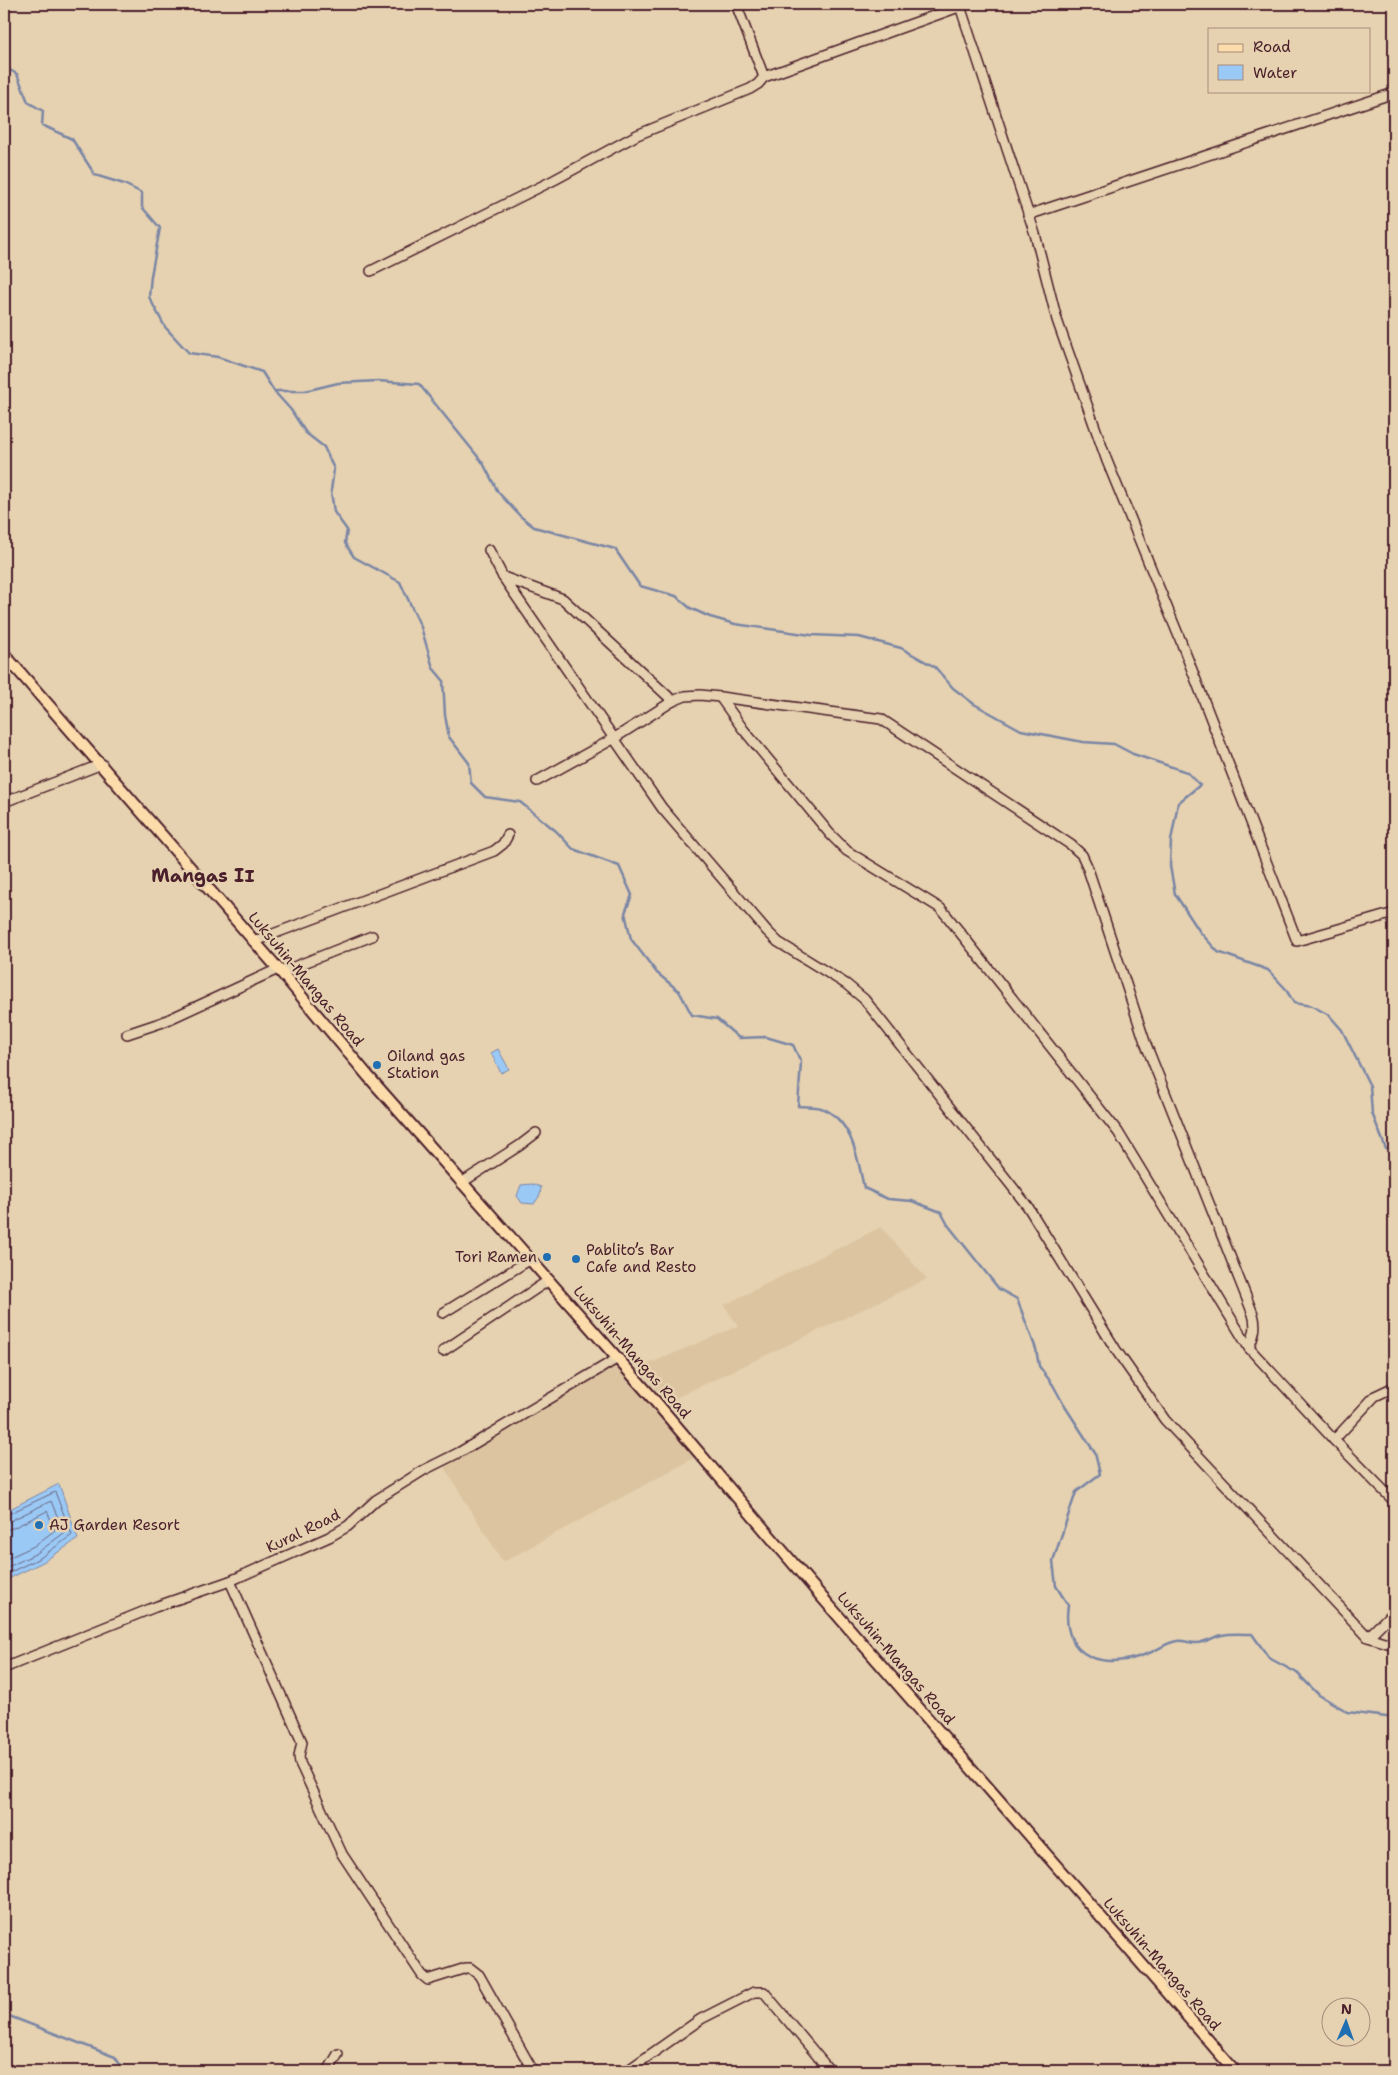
<svg xmlns="http://www.w3.org/2000/svg" width="1398" height="2075" viewBox="0 0 1398 2075" font-family="'Shantell Sans',sans-serif">
<style>
.built{fill:#dcc4a1}
.water{fill:#9ac9f6;stroke:#7a85a5}
.lines{fill:none;stroke-linecap:round;stroke-linejoin:round}
.shore{stroke:#6a637c;stroke-width:1}
.stream{stroke:#7a85a5;stroke-width:2.5}
.minor-casing{stroke:#4a1f2b;stroke-width:12}
.major-casing{stroke:#4a1f2b;stroke-width:14}
.minor{stroke:#e6d2b0;stroke-width:9}
.major{stroke:#fddcac;stroke-width:10}
.poi-dot{fill:#1f6fb2;stroke:#e6d2b0;stroke-width:2}
.labels{text-anchor:middle;stroke-width:5;stroke-linejoin:round;paint-order:stroke}
.street-label{font-size:15px;fill:#4a1f2b;stroke:#e6d2b0}
.poi-label{font-size:15px;fill:#4a1f2b;stroke:#e6d2b0;text-anchor:start}
.quarter-label{font-size:18px;font-weight:bold;fill:#4a1f2b;stroke:#e6d2b0}
</style>
<rect width="100%" height="100%" fill="#e6d2b0"/>
<filter id="ink" filterUnits="userSpaceOnUse"><feTurbulence type="fractalNoise" baseFrequency=".02" numOctaves="2"/><feDisplacementMap in="SourceGraphic" scale="10" xChannelSelector="R" yChannelSelector="G"/><feConvolveMatrix kernelMatrix="1 2 1 2 8 2 1 2 1" color-interpolation-filters="sRGB"/></filter>
<g filter="url(#ink)">
<g class="built">
<path d="M881,1227l46,52 -260,123 -28,-34 99,-42 -14,-21z"/>
<path d="M618,1364l76,94 -191,104 -59,-95z"/>
</g>
<g class="water">
<path d="M498,1049l11,20 -8,4 -10,-20z"/>
<path d="M532,1184l9,3 -1,8 -6,9 -12,-1 -5,-7 4,-11z"/>
<path d="M59,1484l19,55 -35,23 -39,19v-69z"/>
</g>
<g class="lines">
<g class="shore">
<path d="M4,1516l51,-24 17,43 -32,23 -36,17"/>
<path d="M4,1522l6,-1 41,-20 13,32 -27,20 -33,16"/>
<path d="M4,1530l9,-2 34,-17 8,19 -21,16 -30,14"/>
</g>
<g class="stream">
<path d="M4,67l13,7 11,28 15,9 -1,14 30,14 23,36 29,9 18,9v14l18,21 -9,48 -2,21 16,30 24,26 29,4 44,15 12,19 17,19 15,23 18,14 10,22 -3,22 3,21 13,18 -2,13 9,14 46,25 21,45 12,41 10,12 2,35 4,22 20,26 2,20 14,14 35,5 36,29 17,18 46,17 13,29 -7,18 6,26 26,34 22,18 13,24 25,4 22,19 27,-1 27,8 8,17 -3,44c7,1 16,0 23,2 32,12 37,52 43,80l24,11 24,2 29,11 7,13 51,64 18,10 19,50 3,17 14,19 11,20 31,48 5,21 -24,18 -23,69 3,25 12,19c-8,55 39,66 81,48 9,-3 18,-11 28,-12 6,-1 13,2 19,2 9,0 17,-6 26,-8 9,-2 20,-1 30,-1l17,24 28,15 22,22 29,17 46,6"/>
<path d="M274,391h31l33,-8 40,-2 41,3 64,79 15,29 22,24 14,11 81,22 25,37 36,10 14,12 20,9 25,7 76,11 48,2 42,11 34,19 18,21 21,16 47,26 62,12 31,2 19,10 54,18 13,13 -22,18 -7,38 -1,25 5,28 25,38 18,20 50,18 17,18 9,15 18,3 17,9 13,15 28,56 2,27 14,36 8,5"/>
<path d="M4,2014l111,43 9,14"/>
</g>
<defs>
<g id="minor">
<path d="M736,4l28,73 203,-73"/>
<path d="M960,6l75,228 22,86 50,141 73,178 117,302 97,-28"/>
<path d="M1028,215l366,-122"/>
<path d="M371,271l183,-91 83,-45 113,-46 8,-5 6,-7"/>
<path d="M489,550l14,27 159,231 105,123 11,11 68,42 18,15 147,186 17,22 88,143 49,70 203,217 26,8"/>
<path d="M503,577l60,22 110,102"/>
<path d="M720,697l23,32 87,105 17,17 93,57 7,8 171,216 131,216 85,92 60,61"/>
<path d="M537,781l76,-42 60,-38 12,-5 15,-1 20,2 161,22 190,126 11,10 5,11 58,176 108,272c4,13 1,21 -4,34"/>
<path d="M4,802l98,-38"/>
<path d="M273,934l221,-83 9,-7 5,-9"/>
<path d="M253,941l16,-5"/>
<path d="M281,972l91,-36"/>
<path d="M127,1034l36,-12 115,-53"/>
<path d="M461,1183l58,-37 17,-13"/>
<path d="M443,1313l88,-54"/>
<path d="M443,1351l106,-71"/>
<path d="M1334,1440l41,-44 19,-9"/>
<path d="M230,1581l72,161 -3,14 1,7 42,91 80,121 6,5 38,-12h4l9,7 54,96"/>
<path d="M1368,1637l26,-26"/>
<path d="M4,1668l151,-61 75,-26 99,-44 19,-11 28,-26 48,-30 36,-18 158,-94"/>
<path d="M328,2071l10,-17"/>
<path d="M627,2071l74,-52 53,-27h10l66,79"/>
</g>
<path id="major" d="M4,654l277,318 87,104 281,318 171,201 415,476"/>
</defs>
<use href="#minor" class="minor-casing"/>
<use href="#major" class="major-casing"/>
<use href="#minor" class="minor"/>
<use href="#major" class="major"/>
</g>
</g>
<g class="poi-dot">
<circle cx="377" cy="1065" r="5"/>
<circle cx="547" cy="1257" r="5"/>
<circle cx="576" cy="1259" r="5"/>
<circle cx="39" cy="1525" r="5"/>
</g>
<g class="labels">
<g class="street-label">
<text transform="translate(306 979) rotate(50)" y="5">Luksuhin-Mangas Road</text>
<text transform="translate(632 1352) rotate(49)" y="5">Luksuhin-Mangas Road</text>
<text transform="translate(303 1531) rotate(-26)" y="5">Kural Road</text>
<text transform="translate(896 1658) rotate(49)" y="5">Luksuhin-Mangas Road</text>
<text transform="translate(1162 1964) rotate(49)" y="5">Luksuhin-Mangas Road</text>
</g>
<g class="poi-label">
<text x="387" y="1061">Oiland gas<tspan x="387" dy="17">Station</tspan></text>
<text x="586" y="1255">Pablito’s Bar<tspan x="586" dy="17">Cafe and Resto</tspan></text>
<text x="537" y="1262" text-anchor="end">Tori Ramen</text>
<text x="49" y="1530">AJ Garden Resort</text>
</g>
<g class="quarter-label">
<text x="203" y="882">Mangas II</text>
</g>
</g>
<rect width="1398" height="2075" fill="none" stroke="#e6d2b0" stroke-width="20"/>
<rect x="10" y="10" width="1378" height="2055" fill="none" stroke="#4a1f2b" stroke-width="2" filter="url(#ink)"/>
<rect x="1208" y="28" width="162" height="65" fill="#e6d2b0" stroke="#a88a7b"/>
<rect x="1218" y="44" width="25" height="8" fill="#fddcac" stroke="#a88a7b"/>
<text x="1253" y="52" font-size="15" fill="#4a1f2b">Road</text>
<rect x="1218" y="65" width="25" height="15" fill="#9ac9f6" stroke="#a88a7b"/>
<text x="1253" y="78" font-size="15" fill="#4a1f2b">Water</text>
<g transform="translate(1346 2022) rotate(2)"><circle r="24" fill="#e6d2b0" stroke="#a88a7b"/>
<path d="M0-4L9 19L0 12L-9 19Z" fill="#1f6fb2"/>
<text y="-8" font-size="14" font-weight="bold" text-anchor="middle" fill="#4a1f2b">N</text>
</g>
</svg>
